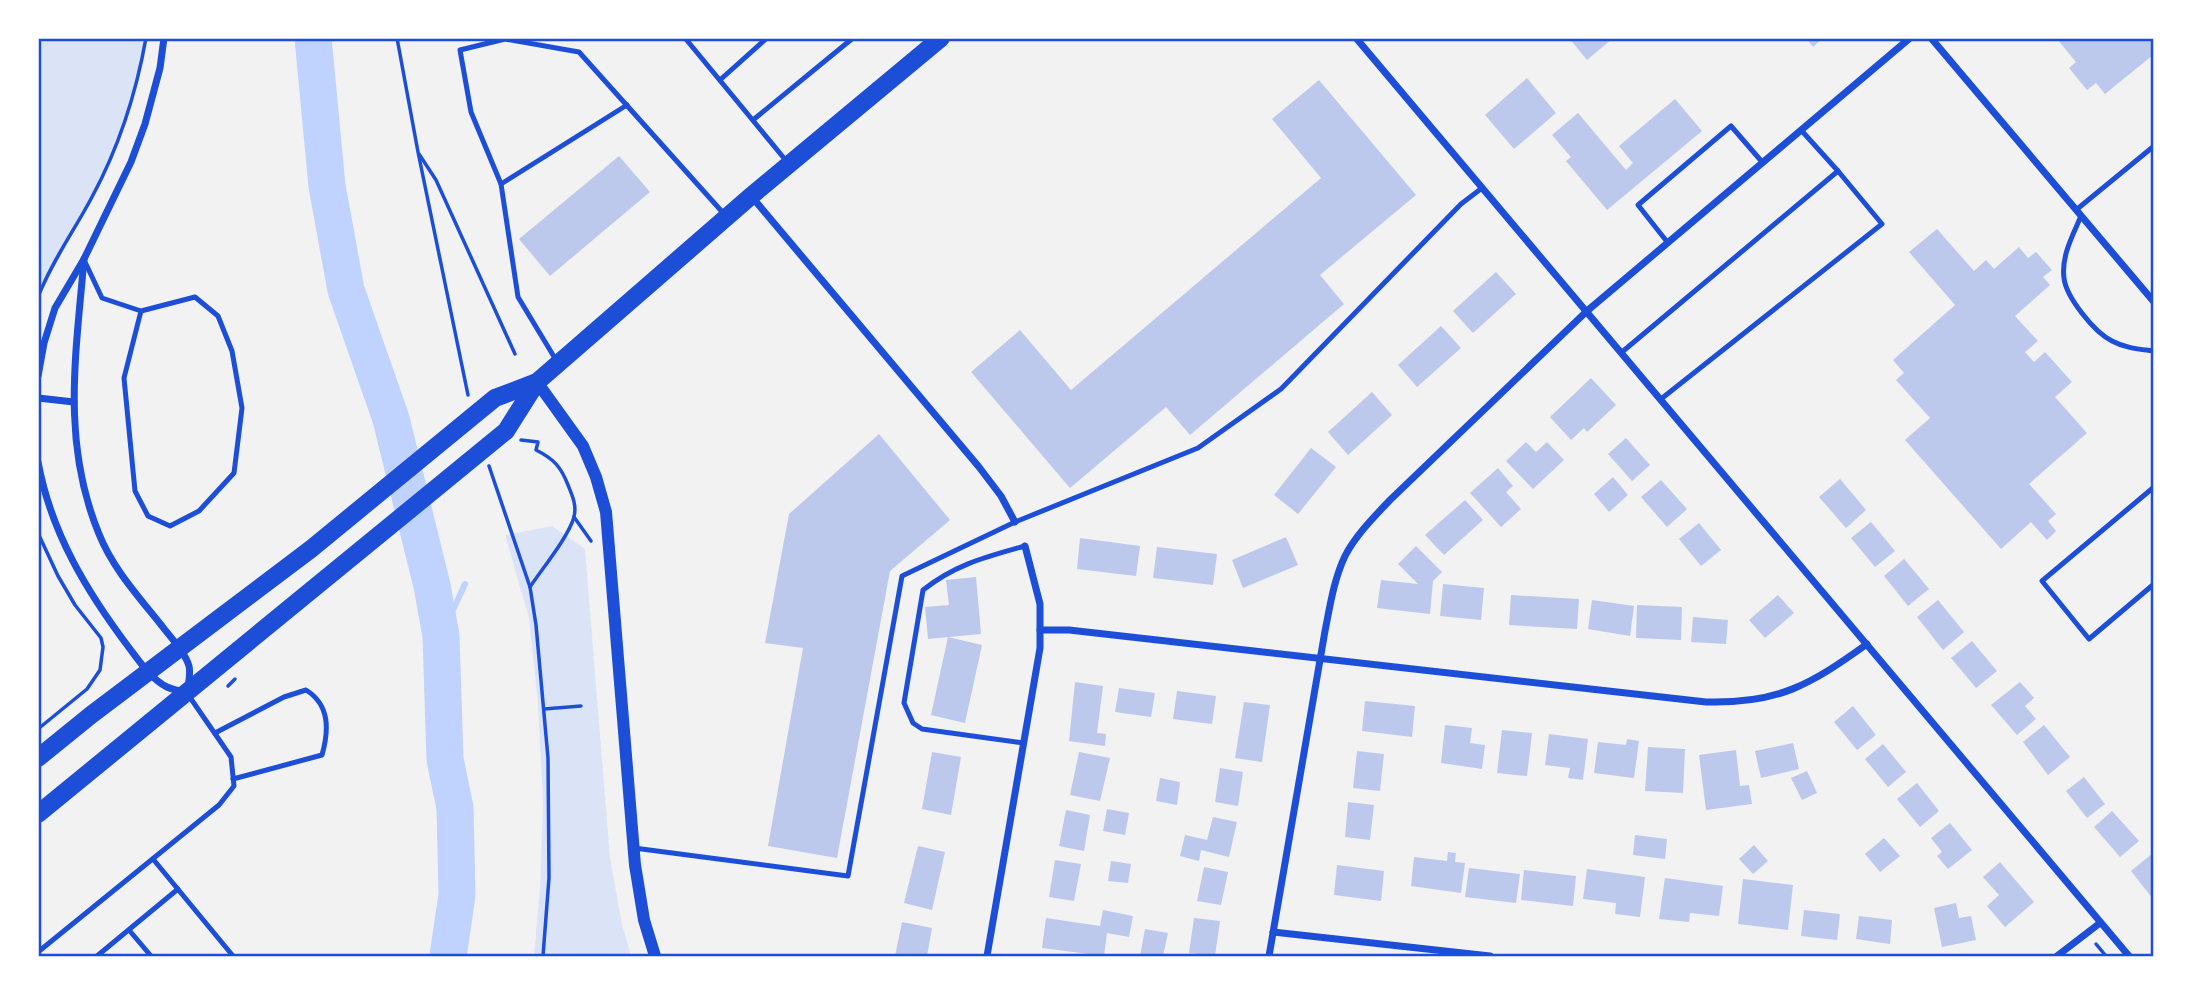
<svg xmlns="http://www.w3.org/2000/svg" width="2192" height="995" viewBox="0 0 2192 995" font-family="Figtree,sans-serif">
<style>
.green{fill:#dbe4f7}
.lines{fill:none;stroke-linecap:round;stroke-linejoin:round}
.stream{stroke:#bfd3fe;stroke-width:6}
.river{stroke:#bfd3fe;stroke-width:37}
.building{fill:#bdc9ec}
.path{stroke:#1d4ed8;stroke-width:3.5}
.service{stroke:#1d4ed8;stroke-width:5}
.minor{stroke:#1d4ed8;stroke-width:7}
.tertiary{stroke:#1d4ed8;stroke-width:12}
.primary{stroke:#1d4ed8;stroke-width:18}
.neatline{fill:none;stroke:#1d4ed8;stroke-width:2.5}
</style>
<rect width="100%" height="100%" fill="#f2f2f2"/>
<g class="green">
<path d="M39,39h107c-7,27 -11,57 -21,84 -23,61 -60,115 -86,174z"/>
<path d="M552,526l33,23 25,309 12,66 9,32h-97l6,-68 3,-86 -5,-99 -9,-85 -24,-83z"/>
</g>
<g class="lines">
<path class="stream" d="M441,636l24,-52"/>
<path class="river" d="M313,38l14,148 19,104 45,129 41,167 9,50 4,123 10,49 2,87 -9,61"/>
</g>
<g class="building">
<path d="M1569,38h44l-26,22z"/>
<path d="M1806,38h17l-10,9z"/>
<path d="M2059,38h94v17l-48,39 -9,-11 -9,7 -18,-22 7,-6 -18,-22z"/>
<path d="M1527,78l29,35 -42,36 -29,-34z"/>
<path d="M1319,80l97,115 -96,80 24,29 -154,131 -24,-28 -96,81 -99,-116 49,-42 51,60 250,-212 -49,-59z"/>
<path d="M1675,99l27,32 -95,79 -41,-49 5,-4 -19,-22 26,-22 48,57 7,-7 -14,-17z"/>
<path d="M619,156l31,36 -100,84 -31,-37z"/>
<path d="M1937,229l37,42 12,-11 8,9 25,-22 9,11 8,-6 16,18 -9,7 7,8 -35,31 23,25 -13,11 9,10 11,-10 27,30 -17,15 32,36 -58,51 27,30 -8,7 8,10 -9,9 -16,-18 -30,27 -96,-109 25,-22 -34,-38 8,-7 -11,-13 62,-55 -46,-53z"/>
<path d="M1496,272l20,22 -43,39 -20,-22z"/>
<path d="M1441,326l20,22 -44,39 -19,-22z"/>
<path d="M1591,378l25,27 -29,27 -3,-4 -13,12 -21,-23z"/>
<path d="M1372,392l20,23 -44,40 -20,-23z"/>
<path d="M879,434l71,86 -60,51 -53,287 -69,-12 35,-198 -38,-5 24,-129z"/>
<path d="M1626,438l24,27 -18,16 -24,-27z"/>
<path d="M1526,442l10,10 11,-10 17,18 -31,29 -27,-28z"/>
<path d="M1311,448l25,19 -38,47 -24,-19z"/>
<path d="M1498,468l15,18 -7,6 15,17 -20,18 -31,-34z"/>
<path d="M1613,477l15,18 -19,17 -15,-18z"/>
<path d="M1840,479l26,31 -20,18 -27,-31z"/>
<path d="M1661,480l26,29 -20,18 -26,-30z"/>
<path d="M1465,500l18,20 -39,35 -19,-20z"/>
<path d="M1871,522l24,29 -20,16 -24,-29z"/>
<path d="M1699,523l22,27 -20,16 -22,-27z"/>
<path d="M1286,537l12,28 -55,23 -11,-28z"/>
<path d="M1080,538l60,8 -4,30 -59,-7z"/>
<path d="M1416,546l26,26 -9,9 -3,33 -53,-6 4,-28 37,4 -20,-20z"/>
<path d="M1157,547l60,7 -4,31 -60,-7z"/>
<path d="M1904,559l25,30 -21,17 -24,-30z"/>
<path d="M976,577l5,57 -53,5 -3,-32 24,-2 -3,-25z"/>
<path d="M1443,584l41,4 -3,32 -41,-4z"/>
<path d="M1511,595l68,4 -2,30 -68,-4z"/>
<path d="M1778,595l16,18 -29,25 -16,-18z"/>
<path d="M1592,600l42,6 -4,30 -42,-7z"/>
<path d="M1938,600l26,32 -21,18 -26,-33z"/>
<path d="M1637,605l45,2 -1,33 -45,-2z"/>
<path d="M1693,617l35,3 -2,24 -35,-2z"/>
<path d="M948,637l34,8 -17,78 -34,-8z"/>
<path d="M1972,641l25,30 -21,17 -25,-30z"/>
<path d="M1075,682l28,4 -6,47 9,1 -1,12 -36,-5z"/>
<path d="M2020,682l14,16 -9,8 11,13 -19,16 -26,-30z"/>
<path d="M1119,688l36,5 -4,24 -36,-5z"/>
<path d="M1177,691l39,5 -4,28 -39,-5z"/>
<path d="M1365,701l50,5 -3,31 -50,-6z"/>
<path d="M1244,702l26,3 -8,57 -27,-4z"/>
<path d="M1853,706l23,29 -19,15 -23,-28z"/>
<path d="M1445,725l27,3 -2,15 15,2 -3,24 -41,-6z"/>
<path d="M2044,725l26,32 -22,18 -25,-33z"/>
<path d="M1502,730l30,3 -5,43 -30,-3z"/>
<path d="M1549,734l39,5 -5,41 -15,-2 2,-10 -25,-3z"/>
<path d="M1627,739l12,2 -5,37 -40,-5 4,-31 28,3z"/>
<path d="M1793,743l6,26 -38,9 -6,-27z"/>
<path d="M1883,744l23,28 -18,15 -23,-28z"/>
<path d="M1648,747l37,2 -2,44 -38,-2z"/>
<path d="M1736,750l4,36 9,-1 3,19 -46,6 -7,-55z"/>
<path d="M1357,751l27,3 -4,37 -27,-3z"/>
<path d="M932,752l29,5 -10,58 -29,-6z"/>
<path d="M1079,752l31,6 -10,43 -30,-6z"/>
<path d="M1220,768l23,4 -5,34 -23,-4z"/>
<path d="M1807,771l10,22 -15,7 -11,-22z"/>
<path d="M2084,777l21,27 -18,14 -21,-27z"/>
<path d="M1160,778l20,4 -3,23 -21,-4z"/>
<path d="M1917,783l22,28 -19,16 -23,-28z"/>
<path d="M1348,802l26,3 -4,35 -25,-3z"/>
<path d="M1107,809l22,4 -4,22 -22,-4z"/>
<path d="M1066,810l24,5 -6,36 -25,-5z"/>
<path d="M2112,811l27,30 -19,16 -26,-30z"/>
<path d="M1213,817l24,5 -8,35 -28,-7 -2,11 -19,-5 5,-21 22,5z"/>
<path d="M1950,823l22,27 -24,19 -11,-13 5,-4 -11,-14z"/>
<path d="M1635,835l32,4 -2,20 -32,-4z"/>
<path d="M1884,838l16,18 -20,16 -15,-18z"/>
<path d="M1754,845l14,16 -15,13 -14,-15z"/>
<path d="M918,846l27,6 -13,58 -28,-7z"/>
<path d="M1448,852l8,1 -1,9 10,1 -4,30 -50,-7 3,-29 33,4z"/>
<path d="M2153,853v46l-22,-28z"/>
<path d="M1055,860l26,4 -7,37 -25,-4z"/>
<path d="M1111,861l20,3 -3,19 -20,-2z"/>
<path d="M2000,862l34,40 -29,25 -18,-21 12,-11 -16,-18z"/>
<path d="M1337,865l47,6 -3,30 -47,-6z"/>
<path d="M1204,867l24,5 -7,33 -24,-4z"/>
<path d="M1469,868l51,6 -4,29 -51,-6z"/>
<path d="M1587,869l58,8 -5,40 -25,-3 1,-11 -33,-4z"/>
<path d="M1524,870l52,6 -3,30 -52,-6z"/>
<path d="M1665,878l58,8 -4,30 -29,-3 -1,9 -30,-3z"/>
<path d="M1743,879l50,6 -5,45 -50,-6z"/>
<path d="M1956,903l3,15 12,-2 5,24 -34,7 -8,-39z"/>
<path d="M1103,910l30,6 -4,21 -22,-4 -3,23 -62,-8 4,-30 54,8z"/>
<path d="M1804,910l36,4 -3,26 -36,-4z"/>
<path d="M1859,916l33,4 -2,24 -34,-5z"/>
<path d="M1194,918l26,3 -5,35 -26,-3z"/>
<path d="M902,922l30,6 -5,28h-32z"/>
<path d="M1145,929l23,4 -5,23h-23z"/>
</g>
<g class="lines">
<g class="path">
<path d="M397,38l21,114 50,243"/>
<path d="M419,154l17,26 79,174"/>
<path d="M38,297c14,-36 36,-66 54,-100 27,-50 44,-103 54,-159"/>
<path d="M521,440l17,2 -2,8c18,9 25,17 32,35 4,10 9,20 6,32 -5,19 -32,52 -44,70"/>
<path d="M489,466l41,121 6,38 12,133 1,120 -6,78"/>
<path d="M574,517l17,24"/>
<path d="M38,533l20,43 17,29 26,33 2,9 -3,23 -13,19 -49,40"/>
<path d="M228,686l7,-7"/>
<path d="M544,709l37,-3"/>
<path d="M2096,944l10,12"/>
</g>
<g class="service">
<path d="M685,38l103,125"/>
<path d="M720,80l47,-42"/>
<path d="M753,120l100,-82"/>
<path d="M501,184l126,-79"/>
<path d="M2076,210l78,-64"/>
<path d="M2081,216c-8,19 -20,40 -17,62 2,19 30,54 48,63 13,7 27,8 42,10"/>
<path d="M1668,243l-30,-38 93,-79 32,37"/>
<path d="M85,262l17,36 39,13 -17,67 11,113 13,25 22,10 29,-15 35,-38 8,-65 -10,-57 -14,-35 -23,-19 -54,14"/>
<path d="M1622,352l216,-181 -37,-41"/>
<path d="M556,360l-38,-63 -17,-113 -30,-72 -11,-62 45,-11 74,13 146,163"/>
<path d="M1661,399l221,-175 -44,-53"/>
<path d="M2154,487l-112,94 47,58 65,-55"/>
<path d="M215,733l69,-36 22,-7c24,15 23,40 16,65l-89,24"/>
<path d="M1024,743l-102,-14 -9,-6 -9,-20 19,-113c33,-26 63,-33 102,-44"/>
<path d="M634,848l214,28 54,-300 113,-54 183,-74 83,-59 180,-185 21,-16"/>
<path d="M153,859l80,97"/>
<path d="M129,930l22,26"/>
<path d="M38,952l181,-147 15,-19 -3,-29 -42,-61"/>
<path d="M97,956l81,-67"/>
</g>
<g class="minor">
<path d="M1356,38l773,918"/>
<path d="M1931,38l223,264"/>
<path d="M752,197l227,270 22,29 14,26"/>
<path d="M38,376l6,-33 11,-35 29,-49 47,-97 14,-38 15,-56 4,-30"/>
<path d="M38,398l36,4"/>
<path d="M38,462c13,71 49,130 92,187 10,13 21,30 37,38 6,3 14,4 20,6 1,-8 4,-19 2,-27 -4,-14 -18,-28 -27,-40 -23,-29 -49,-57 -63,-92 -38,-92 -23,-180 -15,-275"/>
<path d="M1040,630h29l637,72c72,2 104,-17 161,-58"/>
<path d="M1273,932l217,24"/>
<path d="M987,956l53,-308v-44l-15,-58"/>
<path d="M1269,956l56,-325c5,-25 9,-52 20,-75 11,-21 28,-38 45,-56l197,-189 323,-273"/>
<path d="M2057,956l43,-33"/>
</g>
<path class="tertiary" d="M537,382l46,64 13,31 10,35 29,353 9,55 11,36"/>
<g class="primary">
<path d="M38,758l53,-43 220,-166 184,-151 42,-16"/>
<path d="M38,814l468,-383 31,-49 214,-186 190,-158"/>
</g>
</g>
<rect width="2192" height="995" fill="none" stroke="#ffffff" stroke-width="80"/>
<rect x="40" y="40" width="2112" height="915" class="neatline"/>
</svg>
